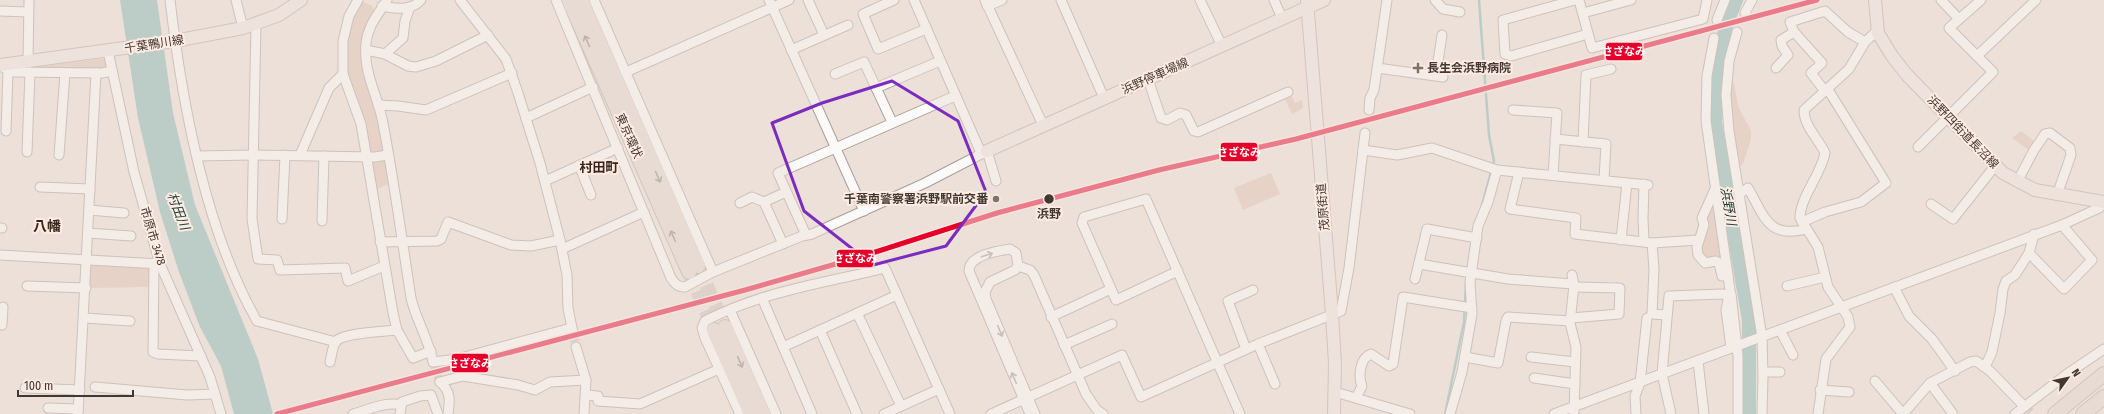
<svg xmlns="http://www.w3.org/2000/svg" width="2104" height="414" viewBox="0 0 2104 414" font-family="'Fira Sans Condensed','Noto Sans JP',sans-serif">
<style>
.green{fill:#ddc1b2}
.water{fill:#80b4b0}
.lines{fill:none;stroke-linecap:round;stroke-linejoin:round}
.stream{stroke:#80b4b0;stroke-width:2.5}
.river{stroke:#80b4b0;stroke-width:14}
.minor-tunnel{stroke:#cabeb8;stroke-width:9;stroke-dasharray:9 4.5;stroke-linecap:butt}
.highway-tunnel{stroke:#cabeb8;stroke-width:14;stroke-dasharray:14 7;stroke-linecap:butt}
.minor-casing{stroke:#a79e99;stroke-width:11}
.major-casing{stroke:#b5a49a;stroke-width:14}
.highway-casing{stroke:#b5a49a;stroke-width:16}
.minor{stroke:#fcfaf9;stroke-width:9}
.major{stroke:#ede4df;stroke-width:12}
.highway{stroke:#e2d5ce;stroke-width:14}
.rail-1-casing{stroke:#feebe2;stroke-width:8}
.rail-1{stroke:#e4002b;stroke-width:5}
.oneway{stroke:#897f79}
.oneway2{stroke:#9e9996}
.marked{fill:none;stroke:#7b2cbf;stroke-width:3;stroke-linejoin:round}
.poi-dot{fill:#7d736d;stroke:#feebe2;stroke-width:1.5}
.stop-dot{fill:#413833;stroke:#feebe2;stroke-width:1.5}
.labels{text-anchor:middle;stroke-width:4;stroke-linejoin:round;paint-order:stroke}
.street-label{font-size:12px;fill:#413833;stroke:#feebe2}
.poi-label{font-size:12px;font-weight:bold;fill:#413833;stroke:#feebe2;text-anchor:start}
.stop-label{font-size:12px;font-weight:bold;fill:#413833;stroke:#feebe2}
.neighbourhood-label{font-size:13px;font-weight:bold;fill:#37261d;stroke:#feebe2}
.water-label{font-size:13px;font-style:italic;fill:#173d3c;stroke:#feebe2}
.quarter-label{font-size:14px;font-weight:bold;fill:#37261d;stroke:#feebe2}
.line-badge{stroke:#feebe2;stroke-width:1.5}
.badge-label{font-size:11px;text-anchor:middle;font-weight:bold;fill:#fff}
</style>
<rect width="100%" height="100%" fill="#ece0d9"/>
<g class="green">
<path d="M360,0l12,6 2,4c-25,44 -6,71 5,116 5,18 7,38 10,58l-15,6 -30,-120 6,-50z"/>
<path d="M106,58l2,8 -7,3 -64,-2z"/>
<path d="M1730,82l4,1 5,25 12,23v8l-8,25 -4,2 -8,-41z"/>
<path d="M1290,93l5,10 7,-3 1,8 -11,6 -9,-19z"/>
<path d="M2021,131l14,11 -5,9 -18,-13z"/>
<path d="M1271,173l9,21 -37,16 -9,-22z"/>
<path d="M1714,199l9,71 -23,-14 4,-38z"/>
<path d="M87,260l67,4 1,23 -69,1z"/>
</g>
<path class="water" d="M120,0h37l16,113 22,92 63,154 15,55h-39l-13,-48 -21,-39 -21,-55 -19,-60 -22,-94z"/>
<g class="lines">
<g class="stream">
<path d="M1479,0l10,135 5,26 -12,44"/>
<path d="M1445,414l19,-92 2,-39"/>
</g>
<path class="river" d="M1736,0l-10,25 -7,40 -4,58 34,197v94"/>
<g class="minor-tunnel">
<path d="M573,333l3,14"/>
<path d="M433,362l7,20"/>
<path d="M2024,406l8,8"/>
</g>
<g class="highway-tunnel">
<path d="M698,266l27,61"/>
<path d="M689,272l25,58"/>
</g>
<defs>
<g id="minor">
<path d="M170,0c12,103 35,230 87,321l79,21"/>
<path d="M236,0l7,28"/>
<path d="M358,0l-9,16 -6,25v33l18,50 32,189 4,17 16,28 18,-7"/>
<path d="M387,0c-9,15 -19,25 -21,43 -3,31 12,52 17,80 11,58 19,117 28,175 5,22 18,42 22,64l24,-3 114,-31"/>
<path d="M460,0l46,59 12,34 22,70 20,77 7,35 1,33 5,25"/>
<path d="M556,0l115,278c4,6 7,9 14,9l28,-15 89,-36 10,-2 113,-51 62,-32 9,30"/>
<path d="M594,0l119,272"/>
<path d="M769,0l95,211"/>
<path d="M808,0l16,35"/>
<path d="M894,0l-31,14 15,35 48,-20"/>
<path d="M914,0l67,153"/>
<path d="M985,0l58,125"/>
<path d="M1061,0l43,98"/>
<path d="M1200,0l22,46"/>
<path d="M1274,0l8,18"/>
<path d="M1435,0l8,9 17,3"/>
<path d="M1575,0l-72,20 2,34 6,2 77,-22"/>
<path d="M1579,0l13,48 111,-29 4,-19"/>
<path d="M1941,0l18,19"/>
<path d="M382,6c14,3 29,5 39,-6"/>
<path d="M987,6l15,-6"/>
<path d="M0,11l28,1"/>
<path d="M1583,13l48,-13"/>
<path d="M1745,13l7,-13"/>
<path d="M1717,20l8,-20"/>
<path d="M256,24l-4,195 6,40 19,1 3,10 65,-2 3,13 36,-15"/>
<path d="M1737,32l-8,29 -3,34 3,36 33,206 1,39 -1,38"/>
<path d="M1714,38l-7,38 -1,45 24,169 -4,20 5,38"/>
<path d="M366,50l19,4 23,12 8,1 20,-6 52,-26"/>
<path d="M791,50l57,-25"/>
<path d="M108,51l26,121 26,92 50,113 11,37"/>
<path d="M385,54l18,-16 2,-17 5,-14"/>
<path d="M1977,56l59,-56"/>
<path d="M28,62l1,-62"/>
<path d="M0,66l13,6 89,1 10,-2"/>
<path d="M1377,68l66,9"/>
<path d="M1776,68l12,-13 -6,-9 -1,-6 13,-8"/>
<path d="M626,72l163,-72"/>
<path d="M835,74l29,-12 28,60"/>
<path d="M1436,75l6,-40"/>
<path d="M1148,79l13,39 6,2 13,-7 6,2 8,16 4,1 90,-40"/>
<path d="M876,88l64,-27"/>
<path d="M1824,90l-13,-17 11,-10 -28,-31 -4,-10 35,-11 23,21 17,10"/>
<path d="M378,105l20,1 28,4 86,-37"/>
<path d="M1369,110l1,-12 4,-8 13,-90"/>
<path d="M1513,110l44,3 -4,62"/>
<path d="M526,118l67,-31"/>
<path d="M6,131l2,-60"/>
<path d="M1555,139l51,5 -2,36"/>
<path d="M1583,142l3,-67 25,-6"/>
<path d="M1918,147l75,-75 -44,-44 32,-28"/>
<path d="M1363,150l34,5 35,-7 65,22 151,15"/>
<path d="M27,152l3,-80"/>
<path d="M59,155l6,-82"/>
<path d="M300,155l29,-67 14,-14"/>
<path d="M197,156l57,-1 121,2 13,-2"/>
<path d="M579,165l12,30"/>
<path d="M1519,172l-9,37 66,9 -1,16 77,9 47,-3"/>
<path d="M545,181l73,-33"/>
<path d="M2017,182l17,-32 11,-16 5,-1 20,15 1,7 -14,40"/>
<path d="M1644,184l-1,34 1,24"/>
<path d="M40,187l50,2"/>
<path d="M1715,189l-13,29 2,7 -7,22 1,8 7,8 11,-2 3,2 3,13h6"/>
<path d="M1739,194l9,-6c17,29 20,51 59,41"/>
<path d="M764,202l22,-10"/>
<path d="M740,203l12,-6 12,5 19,42"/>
<path d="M1931,204l22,15 42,-53"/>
<path d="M89,210l35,3"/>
<path d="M282,219l3,-64"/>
<path d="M322,221l2,-65"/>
<path d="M1802,222l23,-10 36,-10 25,-19 -59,-95"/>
<path d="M0,228h2"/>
<path d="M88,233l43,3"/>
<path d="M2034,234l-5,19 35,36 28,-29 -30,-35"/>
<path d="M806,235l-28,-62 177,-77"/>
<path d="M1621,240l6,-57"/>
<path d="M380,242l57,-1 4,-2 7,-17 63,23 20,1 29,-6"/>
<path d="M1652,243l2,26 -2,45 14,1"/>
<path d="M562,249l82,-37"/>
<path d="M0,255l160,9"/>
<path d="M154,264l-1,88 5,2 43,2"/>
<path d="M1419,264l89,15 65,5"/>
<path d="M1018,266l12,4 4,5 52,119 11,16 6,4"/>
<path d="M1178,271l-62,29 -34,-77 2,-6 62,-18 94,215"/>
<path d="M1572,275l2,10 -4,38 6,24 -2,65"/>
<path d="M1415,279l12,-50 50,9"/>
<path d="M27,286l59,2"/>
<path d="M1787,286l38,-9"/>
<path d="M1894,287l15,29 23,23 23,32"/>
<path d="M1731,294l7,62v58"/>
<path d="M762,298l50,116"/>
<path d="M730,310l46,104"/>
<path d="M857,313l44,93"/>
<path d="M1051,317l60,-28"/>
<path d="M84,318l46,3"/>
<path d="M1571,318l48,-4 1,-26 -46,-1"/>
<path d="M0,325h2l1,-18"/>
<path d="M820,330l37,84"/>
<path d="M1780,330l13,25"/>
<path d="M1258,344l17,40"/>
<path d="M1064,345l48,-21"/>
<path d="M576,347l10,33 -2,34"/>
<path d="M783,347l114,-52"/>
<path d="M1246,349l-18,-48 25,-11"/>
<path d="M1465,357l33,6 8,-42 2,-4 62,4"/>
<path d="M1531,357l44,5"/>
<path d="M1698,361l6,53"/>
<path d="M330,362c2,-7 2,-15 6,-21 8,-8 49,-10 61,-11"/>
<path d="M1985,367l7,-15 8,-39 3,-24 3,-8 9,-6 14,-22"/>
<path d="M1763,372h17"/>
<path d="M1534,378l41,6"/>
<path d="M1875,381l28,33"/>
<path d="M440,382l23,-6 55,9 17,5 15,-8 36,-2"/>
<path d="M440,382c11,9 10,19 8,32"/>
<path d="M1930,383l23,31"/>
<path d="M95,387l92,8 28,-1"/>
<path d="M25,388l55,2"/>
<path d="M1820,390l29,2"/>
<path d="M1335,392l75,22"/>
<path d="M586,395l12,1v5l42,3 79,-35"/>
<path d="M1356,398l6,-12c-4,-10 -2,-28 9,-32l18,12 4,-2 10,-67 69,11"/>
<path d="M48,408l30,1"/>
<path d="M78,414l18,-341"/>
<path d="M353,414c15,-4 33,-13 48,-9"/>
<path d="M400,414l2,-12 18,-6 11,-1 7,19"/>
<path d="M740,414l-35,-76 -3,-10 3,-7c55,-29 120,-38 180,-53l65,146"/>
<path d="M884,414l55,-25"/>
<path d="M991,414l131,-59 19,42 117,-53 83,-33 8,-43 16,-135"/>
<path d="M1030,414l-61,-143c0,-16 28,-20 41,-22l6,4 2,13 -3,4 -25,12 -5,10 1,7 49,115"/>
<path d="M1450,414l12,-42 10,-58 -2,-32 8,-56 10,-24 9,-32"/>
<path d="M1554,414l508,-189 37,-17 5,-5"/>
<path d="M1636,414l-1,-18 5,-13 7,-65"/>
<path d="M1671,414l-9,-40 7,-78 53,-2 7,1"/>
<path d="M1818,414l8,-55 24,-32 -2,-10 -20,-30 -10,-40 -18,-29c0,-21 21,-43 25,-65 -6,-14 -21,-26 -21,-43l45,-41 16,-27 13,-12"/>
<path d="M1903,414l27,-31 40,-21 6,-1 14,10 34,35"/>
<path d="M2015,414l52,-40 37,-25"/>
</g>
<g id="major">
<path d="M1307,0l25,314 3,50 -1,50"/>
<path d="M1875,0l3,33 14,23 15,19 96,98 32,17 69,12"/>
<path d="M0,65l175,-24 68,-13 36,-13 22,-15"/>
<path d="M987,151l337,-151"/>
</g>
<g id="highway">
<path d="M569,0l120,272"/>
<path d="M581,0l117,266"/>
<path d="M725,327l38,87"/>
<path d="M714,330l37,84"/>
<path d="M2055,414l49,-40"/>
<path d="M2083,414l21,-17"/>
</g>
</defs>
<use href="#minor" class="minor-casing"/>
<use href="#major" class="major-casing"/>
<use href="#highway" class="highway-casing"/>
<use href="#minor" class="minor"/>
<use href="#major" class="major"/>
<use href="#highway" class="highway"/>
<defs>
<path id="rail-1" d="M277,414l468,-124 115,-33 137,-44 162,-43 137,-31 521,-139"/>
</defs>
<use href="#rail-1" class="rail-1-casing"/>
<use href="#rail-1" class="rail-1"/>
</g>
<defs><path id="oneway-shaft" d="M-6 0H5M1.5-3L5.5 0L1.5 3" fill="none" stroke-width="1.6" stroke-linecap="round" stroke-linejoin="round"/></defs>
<g class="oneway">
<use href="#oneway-shaft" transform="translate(587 41) rotate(-114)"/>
<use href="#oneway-shaft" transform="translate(658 177) rotate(66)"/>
<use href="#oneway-shaft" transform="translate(673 236) rotate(-114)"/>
<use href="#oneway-shaft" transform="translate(740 362) rotate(66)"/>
</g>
<g class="oneway2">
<use href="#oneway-shaft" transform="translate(987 255) rotate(-17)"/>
<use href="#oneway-shaft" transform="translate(1000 331) rotate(67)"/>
<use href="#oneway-shaft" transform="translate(1014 378) rotate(-113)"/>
</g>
<path d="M0 0H2104V414H0ZM892,81l66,40 28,71 -40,54 -73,19 -69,-54 -32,-88 50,-20z" fill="#ece0d9" fill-opacity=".55" fill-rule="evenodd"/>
<path class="marked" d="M892,81l66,40 28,71 -40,54 -73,19 -69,-54 -32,-88 50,-20z"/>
<g class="poi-dot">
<path d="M1416 62h4v4h4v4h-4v4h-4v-4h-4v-4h4z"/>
<circle cx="996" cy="199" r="4"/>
</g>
<circle class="stop-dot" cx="1049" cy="199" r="5.5"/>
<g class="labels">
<g class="street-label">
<text transform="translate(154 44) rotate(-9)" y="4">千葉鴨川線</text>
<text transform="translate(1155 76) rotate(-24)" y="4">浜野停車場線</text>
<text transform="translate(1963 132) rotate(46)" y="4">浜野四街道長沼線</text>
<text transform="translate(629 136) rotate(66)" y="4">東京環状</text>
<text transform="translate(1323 207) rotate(-95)" y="4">茂原街道</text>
<text transform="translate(153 236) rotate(73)" y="4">市原市 3478</text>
</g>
<g class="poi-label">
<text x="1427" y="72">長生会浜野病院</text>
<text x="988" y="203" text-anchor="end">千葉南警察署浜野駅前交番</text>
</g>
<g class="stop-label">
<text x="1049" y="218">浜野</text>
</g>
<g class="neighbourhood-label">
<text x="599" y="172">村田町</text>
</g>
<g class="water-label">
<text transform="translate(1729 206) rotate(80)" y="5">浜野川</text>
<text transform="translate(179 211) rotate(69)" y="5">村田川</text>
</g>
<g class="quarter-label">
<text x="47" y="231">八幡</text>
</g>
</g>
<g class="line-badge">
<rect x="1605" y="42" width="38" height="19" rx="4" fill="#e4002b"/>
<rect x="1220" y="142" width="38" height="20" rx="4" fill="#e4002b"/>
<rect x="836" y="249" width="38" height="19" rx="4" fill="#e4002b"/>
<rect x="451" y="353" width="38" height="20" rx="4" fill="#e4002b"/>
</g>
<g class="badge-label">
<text x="1624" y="55">さざなみ</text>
<text x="1239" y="156">さざなみ</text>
<text x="855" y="262">さざなみ</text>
<text x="470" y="367">さざなみ</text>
</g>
<g transform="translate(2068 378) rotate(57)" stroke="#feebe2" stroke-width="3" paint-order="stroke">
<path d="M0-3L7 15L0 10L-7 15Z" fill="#413833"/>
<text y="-6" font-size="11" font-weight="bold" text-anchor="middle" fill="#413833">N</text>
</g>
<path d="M18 390v6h115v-6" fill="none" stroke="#413833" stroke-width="2"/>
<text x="24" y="390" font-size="12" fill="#413833" stroke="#feebe2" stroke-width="3" paint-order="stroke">100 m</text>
</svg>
